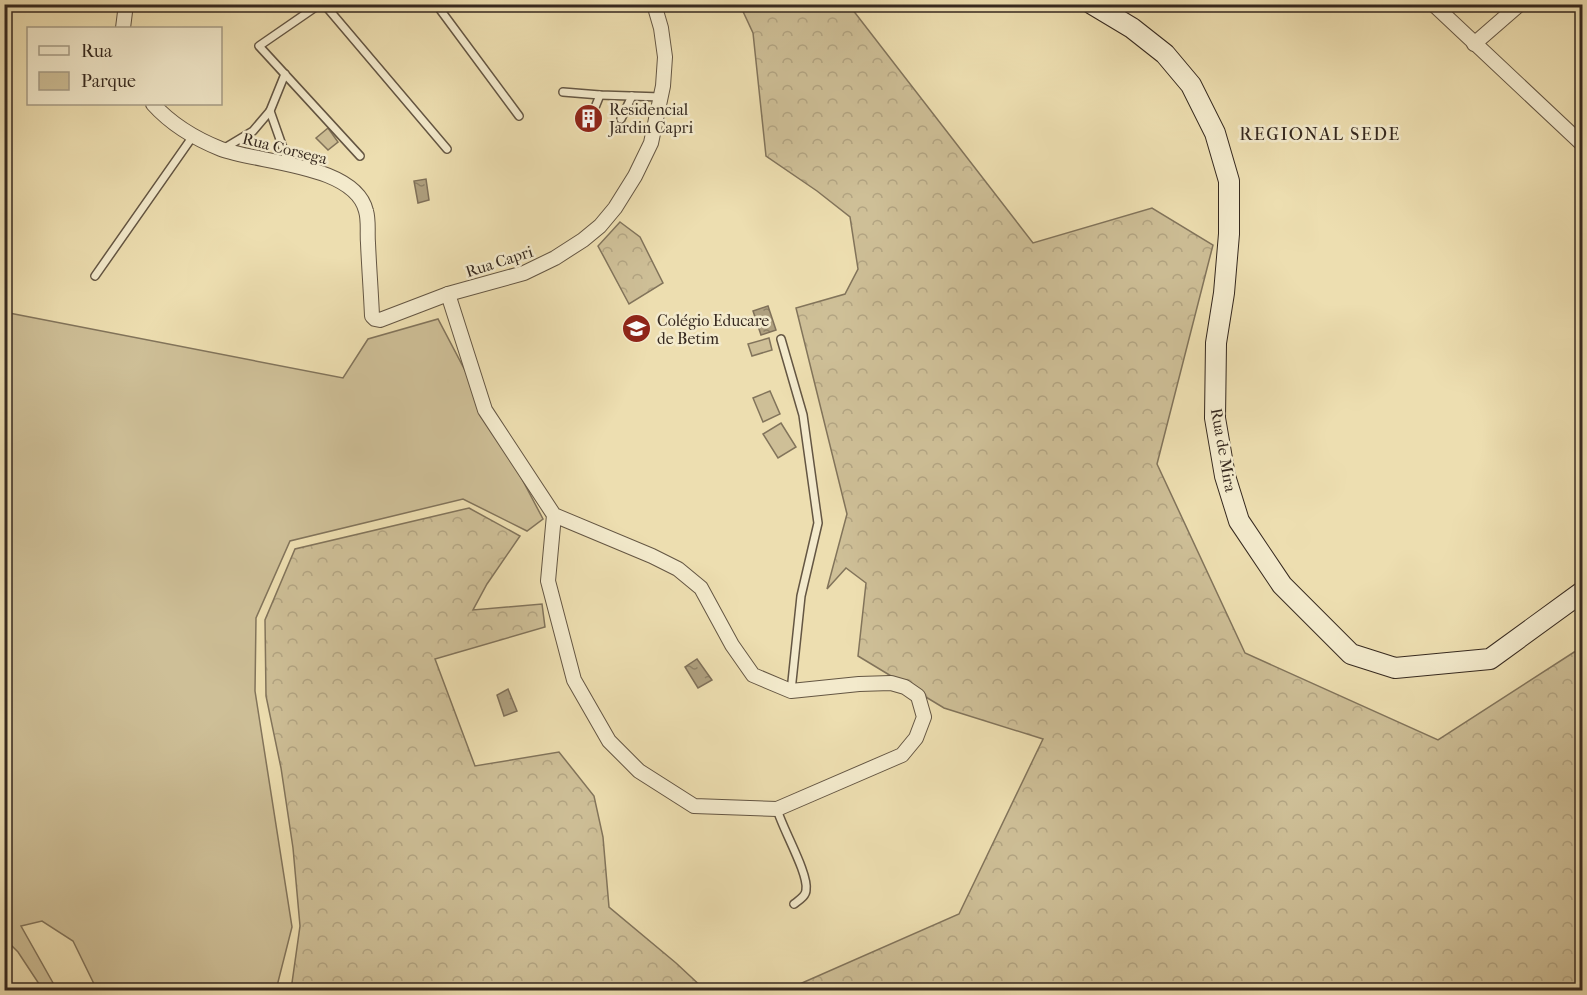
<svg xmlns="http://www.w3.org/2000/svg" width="1587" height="995" viewBox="0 0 1587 995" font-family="'IM FELL French Canon',serif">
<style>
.green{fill:#cebf97;stroke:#82745b;stroke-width:1.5}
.forest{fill:url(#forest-crowns);stroke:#82745b;stroke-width:1.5}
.water{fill:url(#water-ripples);stroke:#7f7059;stroke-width:1.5}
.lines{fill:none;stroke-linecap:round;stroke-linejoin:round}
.lane-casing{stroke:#645643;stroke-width:10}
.street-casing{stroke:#645643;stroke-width:16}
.secondary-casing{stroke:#36291f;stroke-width:22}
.lane{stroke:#f3eacc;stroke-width:7}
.street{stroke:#f3eacc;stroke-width:14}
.secondary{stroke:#f3eacc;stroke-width:20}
.labels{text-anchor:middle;stroke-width:5;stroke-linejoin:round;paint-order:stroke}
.poi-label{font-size:16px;fill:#36291f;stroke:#f3eacc;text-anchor:start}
.street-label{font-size:16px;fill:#36291f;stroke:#f3eacc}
.neighbourhood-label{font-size:18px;letter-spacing:1.5px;fill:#36291f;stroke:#f3eacc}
</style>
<defs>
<pattern id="forest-crowns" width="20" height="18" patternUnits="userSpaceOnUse" patternTransform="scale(1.5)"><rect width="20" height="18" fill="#cebf97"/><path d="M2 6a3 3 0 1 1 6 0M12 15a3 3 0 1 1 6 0" fill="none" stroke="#b2a482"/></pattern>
<pattern id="water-ripples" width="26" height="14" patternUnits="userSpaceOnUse" patternTransform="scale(1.5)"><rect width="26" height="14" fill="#afa07f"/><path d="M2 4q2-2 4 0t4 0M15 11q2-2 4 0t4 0" fill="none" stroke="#8f8267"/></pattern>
</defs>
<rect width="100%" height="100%" fill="#eddeb0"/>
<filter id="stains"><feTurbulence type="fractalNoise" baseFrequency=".00333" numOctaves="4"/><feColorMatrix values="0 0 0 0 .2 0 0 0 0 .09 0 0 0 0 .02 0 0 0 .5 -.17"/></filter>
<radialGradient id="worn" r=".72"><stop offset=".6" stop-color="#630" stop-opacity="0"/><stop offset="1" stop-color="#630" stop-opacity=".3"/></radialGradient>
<g class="green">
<path d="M328,128l10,14 -10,8 -12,-12z"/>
<path d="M4,312l339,66 25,-39 70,-20 105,200 -16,12 -64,-32 -173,42 -34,77 -1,73 37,236 -16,63h-179l-24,-49 -31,-20 -21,5 36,64h-14l-25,-38 -13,-13z"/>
<path d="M769,338l3,12 -20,6 -4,-12z"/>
<path d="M770,391l10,23 -17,8 -10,-24z"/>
<path d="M781,423l15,24 -18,11 -15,-24z"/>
</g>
<g class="forest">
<path d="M740,5h109l184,238 119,-35 61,37 -56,219 88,189 193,87 144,-93v343h-796l173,-76 84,-175 -99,-31 -86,-52 8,-73 -20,-15 -19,21 20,-75 -51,-206 49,-14 13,-25 -8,-52 -33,-26 -51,-35 -13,-123z"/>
<path d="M620,222l20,15 23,46 -34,21 -31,-58z"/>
<path d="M469,508l51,28 -33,48 -14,26 69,-6 3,23 -110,32 40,107 84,-14 35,44 9,41 6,70 67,56 29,27h-414l9,-64 -7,-78 -12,-80 -15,-72 -1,-76 30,-71z"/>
</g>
<g class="water">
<path d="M426,179l3,21 -11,3 -4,-22z"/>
<path d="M768,306l8,24 -15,5 -8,-24z"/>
<path d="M697,659l15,21 -14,8 -13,-21z"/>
<path d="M508,689l9,22 -13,5 -7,-21z"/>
</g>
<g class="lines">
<defs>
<g id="lane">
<path d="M320,4l-61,42 101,110"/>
<path d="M324,4l123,145"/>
<path d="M436,4l83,112"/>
<path d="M285,74l-15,37 19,54"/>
<path d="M563,92l37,3 61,2"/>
<path d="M594,110l6,-15"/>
<path d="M621,119l11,-23"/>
<path d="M223,149l30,-18 17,-20"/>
<path d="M95,276l98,-140"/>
<path d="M781,339l22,76 15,108 -17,73 -10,95"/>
<path d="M777,809c5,19 32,65 29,81 0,6 -7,10 -12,14"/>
</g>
<g id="street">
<path d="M1433,4l149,140"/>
<path d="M123,28l3,-24"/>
<path d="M1474,44l46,-40"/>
<path d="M153,104c18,20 43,35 68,45 37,14 134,15 145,62 3,10 1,22 2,32 1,24 3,49 4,73l3,3 5,1 68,-26 76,-21 31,-15 28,-18 17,-14 15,-18 20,-32 16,-33 12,-57 2,-29 -4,-29 -7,-24"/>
<path d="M448,294l37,116 69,105 98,41 26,13 23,19 31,57 21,30 38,16 68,-7 32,-1 14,4 13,9 6,21 -8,21 -14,17 -125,54 -83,-3 -55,-35 -30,-30 -35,-61 -26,-99 6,-66"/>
</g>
<path id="secondary" d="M1092,4l40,24 33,26 26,31 24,48 14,48v53l-5,59 -8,50 -1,75 10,58 14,45 43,64 69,69 44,14 95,-9 92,-67"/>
</defs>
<use href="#lane" class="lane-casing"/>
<use href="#street" class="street-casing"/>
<use href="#secondary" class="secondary-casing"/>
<use href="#lane" class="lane"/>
<use href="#street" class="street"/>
<use href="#secondary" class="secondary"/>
</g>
<defs>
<symbol id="building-disc" viewBox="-11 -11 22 22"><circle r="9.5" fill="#8f2418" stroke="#f3eacc"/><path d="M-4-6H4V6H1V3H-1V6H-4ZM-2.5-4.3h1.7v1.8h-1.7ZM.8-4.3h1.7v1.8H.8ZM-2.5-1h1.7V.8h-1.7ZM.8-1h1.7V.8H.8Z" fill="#fff"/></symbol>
<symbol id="school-disc" viewBox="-11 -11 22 22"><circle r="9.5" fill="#8f2418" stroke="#f3eacc"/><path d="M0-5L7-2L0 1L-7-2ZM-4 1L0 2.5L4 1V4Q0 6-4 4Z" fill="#fff"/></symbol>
</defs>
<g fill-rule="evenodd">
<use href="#building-disc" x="572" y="102" width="33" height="33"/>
<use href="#school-disc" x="620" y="312" width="33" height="33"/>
</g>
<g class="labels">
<g class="poi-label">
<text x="609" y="115">Residencial<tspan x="609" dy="18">Jardin Capri</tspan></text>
<text x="657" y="326">Colégio Educare<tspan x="657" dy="18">de Betim</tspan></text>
</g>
<g class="street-label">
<text transform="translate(285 148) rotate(14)" y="6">Rua Corsega</text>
<text transform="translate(499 261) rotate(-18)" y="6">Rua Capri</text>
<text transform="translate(1224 450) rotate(80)" y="6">Rua de Mira</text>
</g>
<g class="neighbourhood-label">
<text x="1320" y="140">REGIONAL SEDE</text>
</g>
</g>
<rect width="1587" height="995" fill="none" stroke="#eddeb0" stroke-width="24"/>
<rect x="6" y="6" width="1575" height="983" fill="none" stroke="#36291f" stroke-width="3"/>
<rect x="12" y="12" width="1563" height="971" fill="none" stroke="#36291f" stroke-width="1.5"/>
<rect x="27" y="27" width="195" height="78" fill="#f3eacc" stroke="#a79d87" stroke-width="1.5"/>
<rect x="39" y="46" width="30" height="9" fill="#f3eacc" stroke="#a79d87" stroke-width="1.5"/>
<text x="81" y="57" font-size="18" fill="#36291f">Rua</text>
<rect x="39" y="72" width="30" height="18" fill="#cebf97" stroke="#a79d87" stroke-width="1.5"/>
<text x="81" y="87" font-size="18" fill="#36291f">Parque</text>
<rect width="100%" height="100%" filter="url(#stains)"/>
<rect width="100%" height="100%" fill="url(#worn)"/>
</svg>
